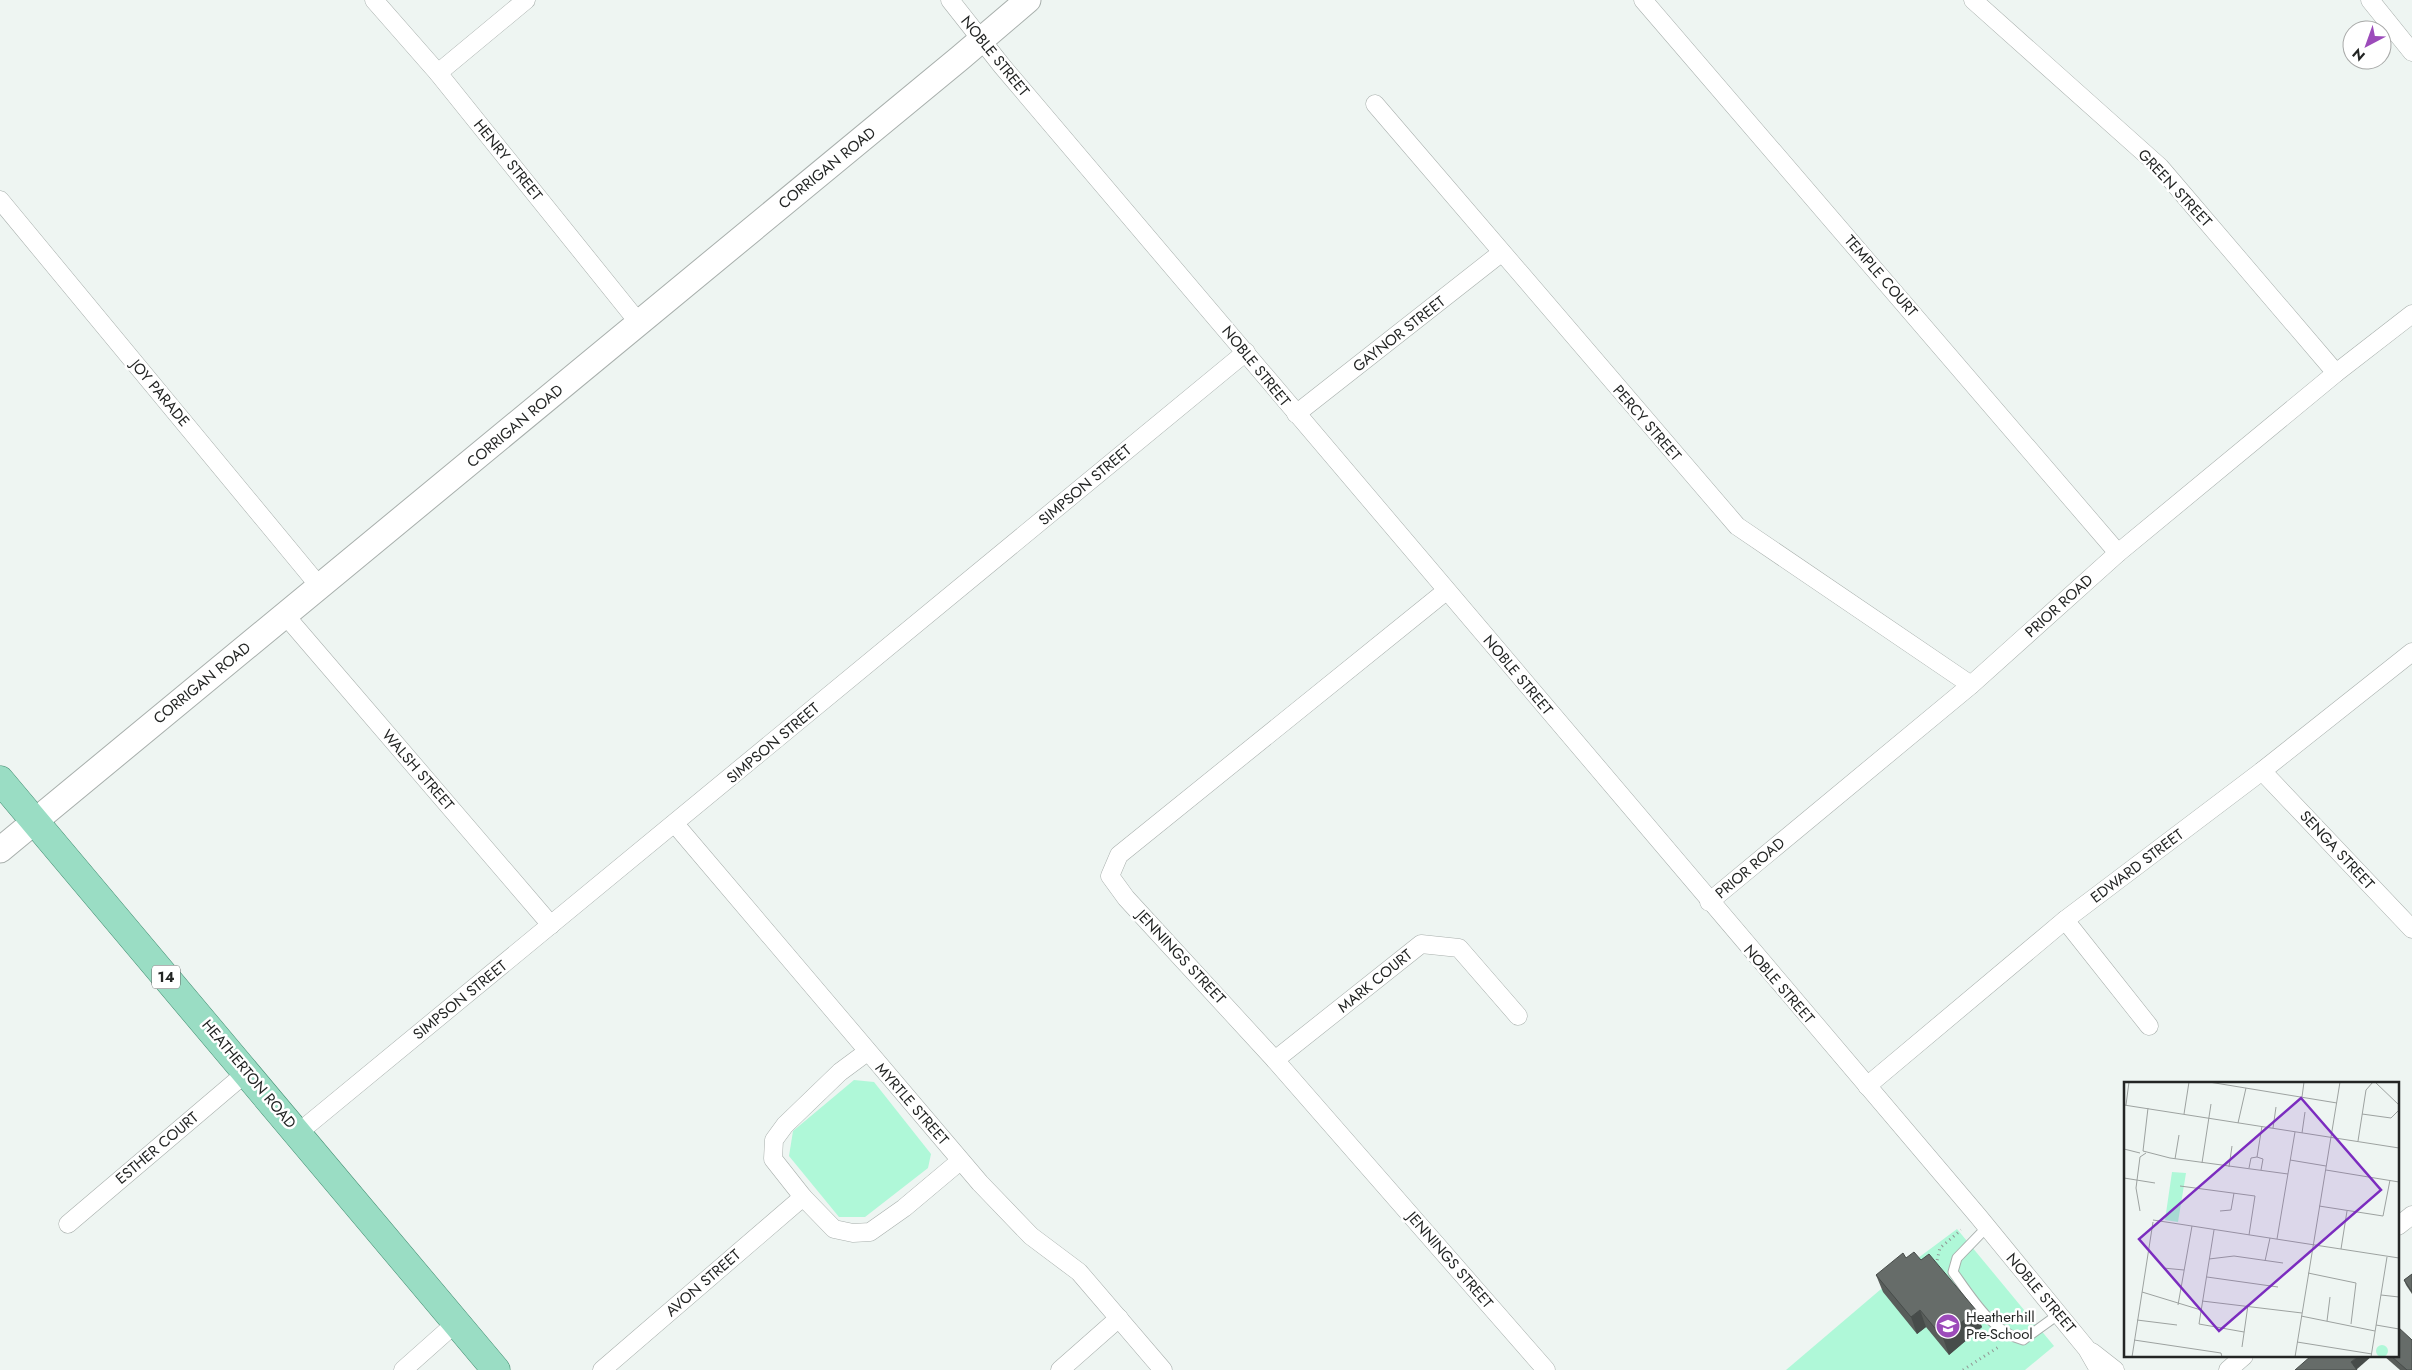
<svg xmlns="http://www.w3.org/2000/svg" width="2412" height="1370" viewBox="0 0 2412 1370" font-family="Jost,sans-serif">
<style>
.green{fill:#aff8d8}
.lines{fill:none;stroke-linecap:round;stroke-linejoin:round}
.service-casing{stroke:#a8afac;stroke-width:11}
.minor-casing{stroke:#a8afac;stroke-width:19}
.secondary-casing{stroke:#a8afac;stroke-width:27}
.primary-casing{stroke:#448e72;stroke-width:29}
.path{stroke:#919694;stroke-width:3;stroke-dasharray:1 4;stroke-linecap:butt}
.service{stroke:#fff;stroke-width:9}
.minor{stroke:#fff;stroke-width:18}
.secondary{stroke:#fff;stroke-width:25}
.primary{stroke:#9addc4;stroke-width:28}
.wall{fill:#585d5a}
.shaded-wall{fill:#474c4a}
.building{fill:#666c69;stroke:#474c4a}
.labels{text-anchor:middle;stroke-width:5;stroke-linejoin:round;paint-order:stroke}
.shield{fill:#fff;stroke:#656666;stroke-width:1}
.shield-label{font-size:14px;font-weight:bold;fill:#232524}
.street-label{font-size:15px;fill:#232524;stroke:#fff}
.poi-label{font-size:15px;fill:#232524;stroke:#fff;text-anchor:start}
.inset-road{fill:none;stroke:#9da2a0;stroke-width:1}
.view{fill:#7b2cbf;fill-opacity:0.15;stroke:#7b2cbf;stroke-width:2.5}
.inset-edge{fill:none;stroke:#232524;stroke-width:2.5}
</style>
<rect width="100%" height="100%" fill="#eef5f2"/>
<g class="green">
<path d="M854,1080l20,2 57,72 -3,14 -63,49h-26l-50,-61 4,-25z"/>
<path d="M1957,1229l97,117 -29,24h-239l128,-109z"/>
</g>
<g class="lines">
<defs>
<path id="service" d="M1987,1227l-30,31 -4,14c18,25 39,60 70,68l36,-26"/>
<g id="minor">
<path d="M374,0l64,73 201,250"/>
<path d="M950,0l52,66 976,1150 109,133 12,21"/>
<path d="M1643,0l475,553"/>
<path d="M1973,0l187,167 176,206"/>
<path d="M2370,0l42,52"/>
<path d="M438,73l88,-73"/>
<path d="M1375,104l362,422 234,159"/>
<path d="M0,200l320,387"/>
<path d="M1296,414l205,-161"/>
<path d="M1446,591l-327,264 -9,21 16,22 149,162 271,310"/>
<path d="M285,615l266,310"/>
<path d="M2262,771l150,158"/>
<path d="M675,824l305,359 51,53 48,36 84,98"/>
<path d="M1709,902l262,-217 147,-132 218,-180 76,-59"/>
<path d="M2065,920l84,106"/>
<path d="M1275,1060l146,-116 38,4 59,68"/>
<path d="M1867,1086l198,-166 197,-149 150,-119"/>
<path d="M298,1133l948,-781"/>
<path d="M803,1197l-30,-38 1,-19 11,-15 55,-53 27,-20"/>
<path d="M68,1224l179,-152"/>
<path d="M2398,1226l14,-11"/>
<path d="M2092,1352l23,18"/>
<path d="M403,1370l54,-48"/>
<path d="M602,1370l201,-173 31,32 19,4 17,-1 34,-24 56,-47"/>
<path d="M1060,1370l59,-52"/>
<path d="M2228,1370l16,-14"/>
</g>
<path id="secondary" d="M0,850l960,-792 68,-58"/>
<path id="primary" d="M0,780l496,590"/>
</defs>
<use href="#service" class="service-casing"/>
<use href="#minor" class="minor-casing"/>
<use href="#secondary" class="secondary-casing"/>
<use href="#primary" class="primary-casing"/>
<g class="path">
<path d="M1936,1265l4,-17 21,-18"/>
<path d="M1963,1370l37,-24"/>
</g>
<use href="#service" class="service"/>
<use href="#minor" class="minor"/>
<use href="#secondary" class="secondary"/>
<use href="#primary" class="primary"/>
</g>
<g class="wall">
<path d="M1906,1258l76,69 -33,28 -23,-28 -9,7 -34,-42 -7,-17z"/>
<path d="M2412,1274v20l-6,-9 -2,-5z"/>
<path d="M2384,1356h14l14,14h-12z"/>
</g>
<g class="shaded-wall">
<path d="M1920,1310l6,17 -9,7 -6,-17z"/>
<path d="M1976,1310l6,17 -33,28 -6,-17z"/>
<path d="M2358,1356h14l-16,14 -5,-8z"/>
</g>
<g class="building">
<path d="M1914,1252l7,8 8,-6 47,56 -33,28 -23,-28 -9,7 -35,-42 27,-22 3,5z"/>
<path d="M2412,1274v18l-8,-12z"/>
<path d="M2398,1327l14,13v30h-5l-16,-14h7z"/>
<path d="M2311,1356h47l-7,6 6,8h-62z"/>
</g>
<defs>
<symbol id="school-disc" viewBox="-11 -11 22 22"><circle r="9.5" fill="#9c4bba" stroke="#fff"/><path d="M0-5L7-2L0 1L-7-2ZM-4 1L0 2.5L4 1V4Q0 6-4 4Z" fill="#fff"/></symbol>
</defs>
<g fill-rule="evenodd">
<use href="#school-disc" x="1934" y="1312" width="28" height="28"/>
</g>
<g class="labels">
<rect class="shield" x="152" y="965.5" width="28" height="23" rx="4"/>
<g class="shield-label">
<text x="166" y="982">14</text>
</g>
<g class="street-label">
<text transform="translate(995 56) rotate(51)" y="5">NOBLE STREET</text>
<text transform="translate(508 160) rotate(51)" y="5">HENRY STREET</text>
<text transform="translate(827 168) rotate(-39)" y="5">CORRIGAN ROAD</text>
<text transform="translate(2175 188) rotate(47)" y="5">GREEN STREET</text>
<text transform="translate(1881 276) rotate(49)" y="5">TEMPLE COURT</text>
<text transform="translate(1399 334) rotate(-38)" y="5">GAYNOR STREET</text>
<text transform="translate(1256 366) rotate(51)" y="5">NOBLE STREET</text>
<text transform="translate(160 393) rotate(50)" y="5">JOY PARADE</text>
<text transform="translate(1647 423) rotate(49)" y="5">PERCY STREET</text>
<text transform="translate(515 426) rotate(-40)" y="5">CORRIGAN ROAD</text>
<text transform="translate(1085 485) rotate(-40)" y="5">SIMPSON STREET</text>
<text transform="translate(2059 606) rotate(-42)" y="5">PRIOR ROAD</text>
<text transform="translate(1518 675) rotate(50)" y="5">NOBLE STREET</text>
<text transform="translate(202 683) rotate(-39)" y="5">CORRIGAN ROAD</text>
<text transform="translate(773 743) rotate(-40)" y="5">SIMPSON STREET</text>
<text transform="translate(418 770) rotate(49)" y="5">WALSH STREET</text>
<text transform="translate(2337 850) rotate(47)" y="5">SENGA STREET</text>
<text transform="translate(2137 866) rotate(-37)" y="5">EDWARD STREET</text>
<text transform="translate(1750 868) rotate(-40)" y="5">PRIOR ROAD</text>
<text transform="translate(1181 957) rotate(47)" y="5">JENNINGS STREET</text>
<text transform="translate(1375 981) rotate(-39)" y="5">MARK COURT</text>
<text transform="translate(1779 984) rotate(49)" y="5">NOBLE STREET</text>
<text transform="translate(460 1000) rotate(-39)" y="5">SIMPSON STREET</text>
<text transform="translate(249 1074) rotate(50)" y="5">HEATHERTON ROAD</text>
<text transform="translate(912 1104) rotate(49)" y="5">MYRTLE STREET</text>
<text transform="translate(157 1148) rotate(-40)" y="5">ESTHER COURT</text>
<text transform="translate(1450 1260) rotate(49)" y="5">JENNINGS STREET</text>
<text transform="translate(703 1283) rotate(-41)" y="5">AVON STREET</text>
<text transform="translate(2041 1293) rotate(50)" y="5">NOBLE STREET</text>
</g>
<g class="poi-label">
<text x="1966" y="1322">Heatherhill<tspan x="1966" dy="17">Pre-School</tspan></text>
</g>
</g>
<g transform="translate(2124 1082)">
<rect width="275" height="275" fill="#eef5f2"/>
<path d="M48,90l14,1 -8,49 -13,-2zM252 269a6 6 0 1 1 12 0a6 6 0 1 1-12 0Z" fill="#aff8d8"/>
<path class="inset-road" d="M85,0l128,21M251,0l24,23M178,15l2,-15M0,23l275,43M2,23l3,-23M60,32l5,-32M238,32l29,4 8,-8M114,41l8,-35M149,46l3,-21M178,51l3,-21M234,59l8,-51 7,-8M0,67l16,4M19,69l27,7 118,16M19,69l5,-43M133,75l6,2 -2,11M51,77l4,-24M166,78l36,6M78,81l9,-59M105,85l3,-21M125,86l2,-10 6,-1 5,-31M202,88l73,12M0,96l31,5M56,104l75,10 -6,39M195,124l64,10 7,-36M16,129l-4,-23 4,-31 6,-4M96,129l11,-1 3,-17M29,138l246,38M90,148l-15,94 45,8M153,157l18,-107M217,167l6,-38M85,177l25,-3 49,7M141,179l5,-23M39,186l21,2M184,191l48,10 -5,41M83,195l71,10M18,210l59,18M257,213l18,2M78,219l100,12M54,223l14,-79M177,234l74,15M13,238l40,5M203,239l3,-24M252,243l23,4M10,258l87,13 1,4M173,260l75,12M118,265l6,-42M8,275l21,-135M171,275l45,-275M247,275l16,-100"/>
<path class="view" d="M177,16l80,92 -162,141 -80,-92z"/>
<rect width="275" height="275" class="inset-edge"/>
</g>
<g transform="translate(2367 45) rotate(221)"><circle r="24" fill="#ffffff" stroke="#a7a8a7"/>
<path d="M0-4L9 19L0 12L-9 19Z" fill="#9c4bba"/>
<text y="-8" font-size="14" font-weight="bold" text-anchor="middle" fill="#232524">N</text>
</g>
</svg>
